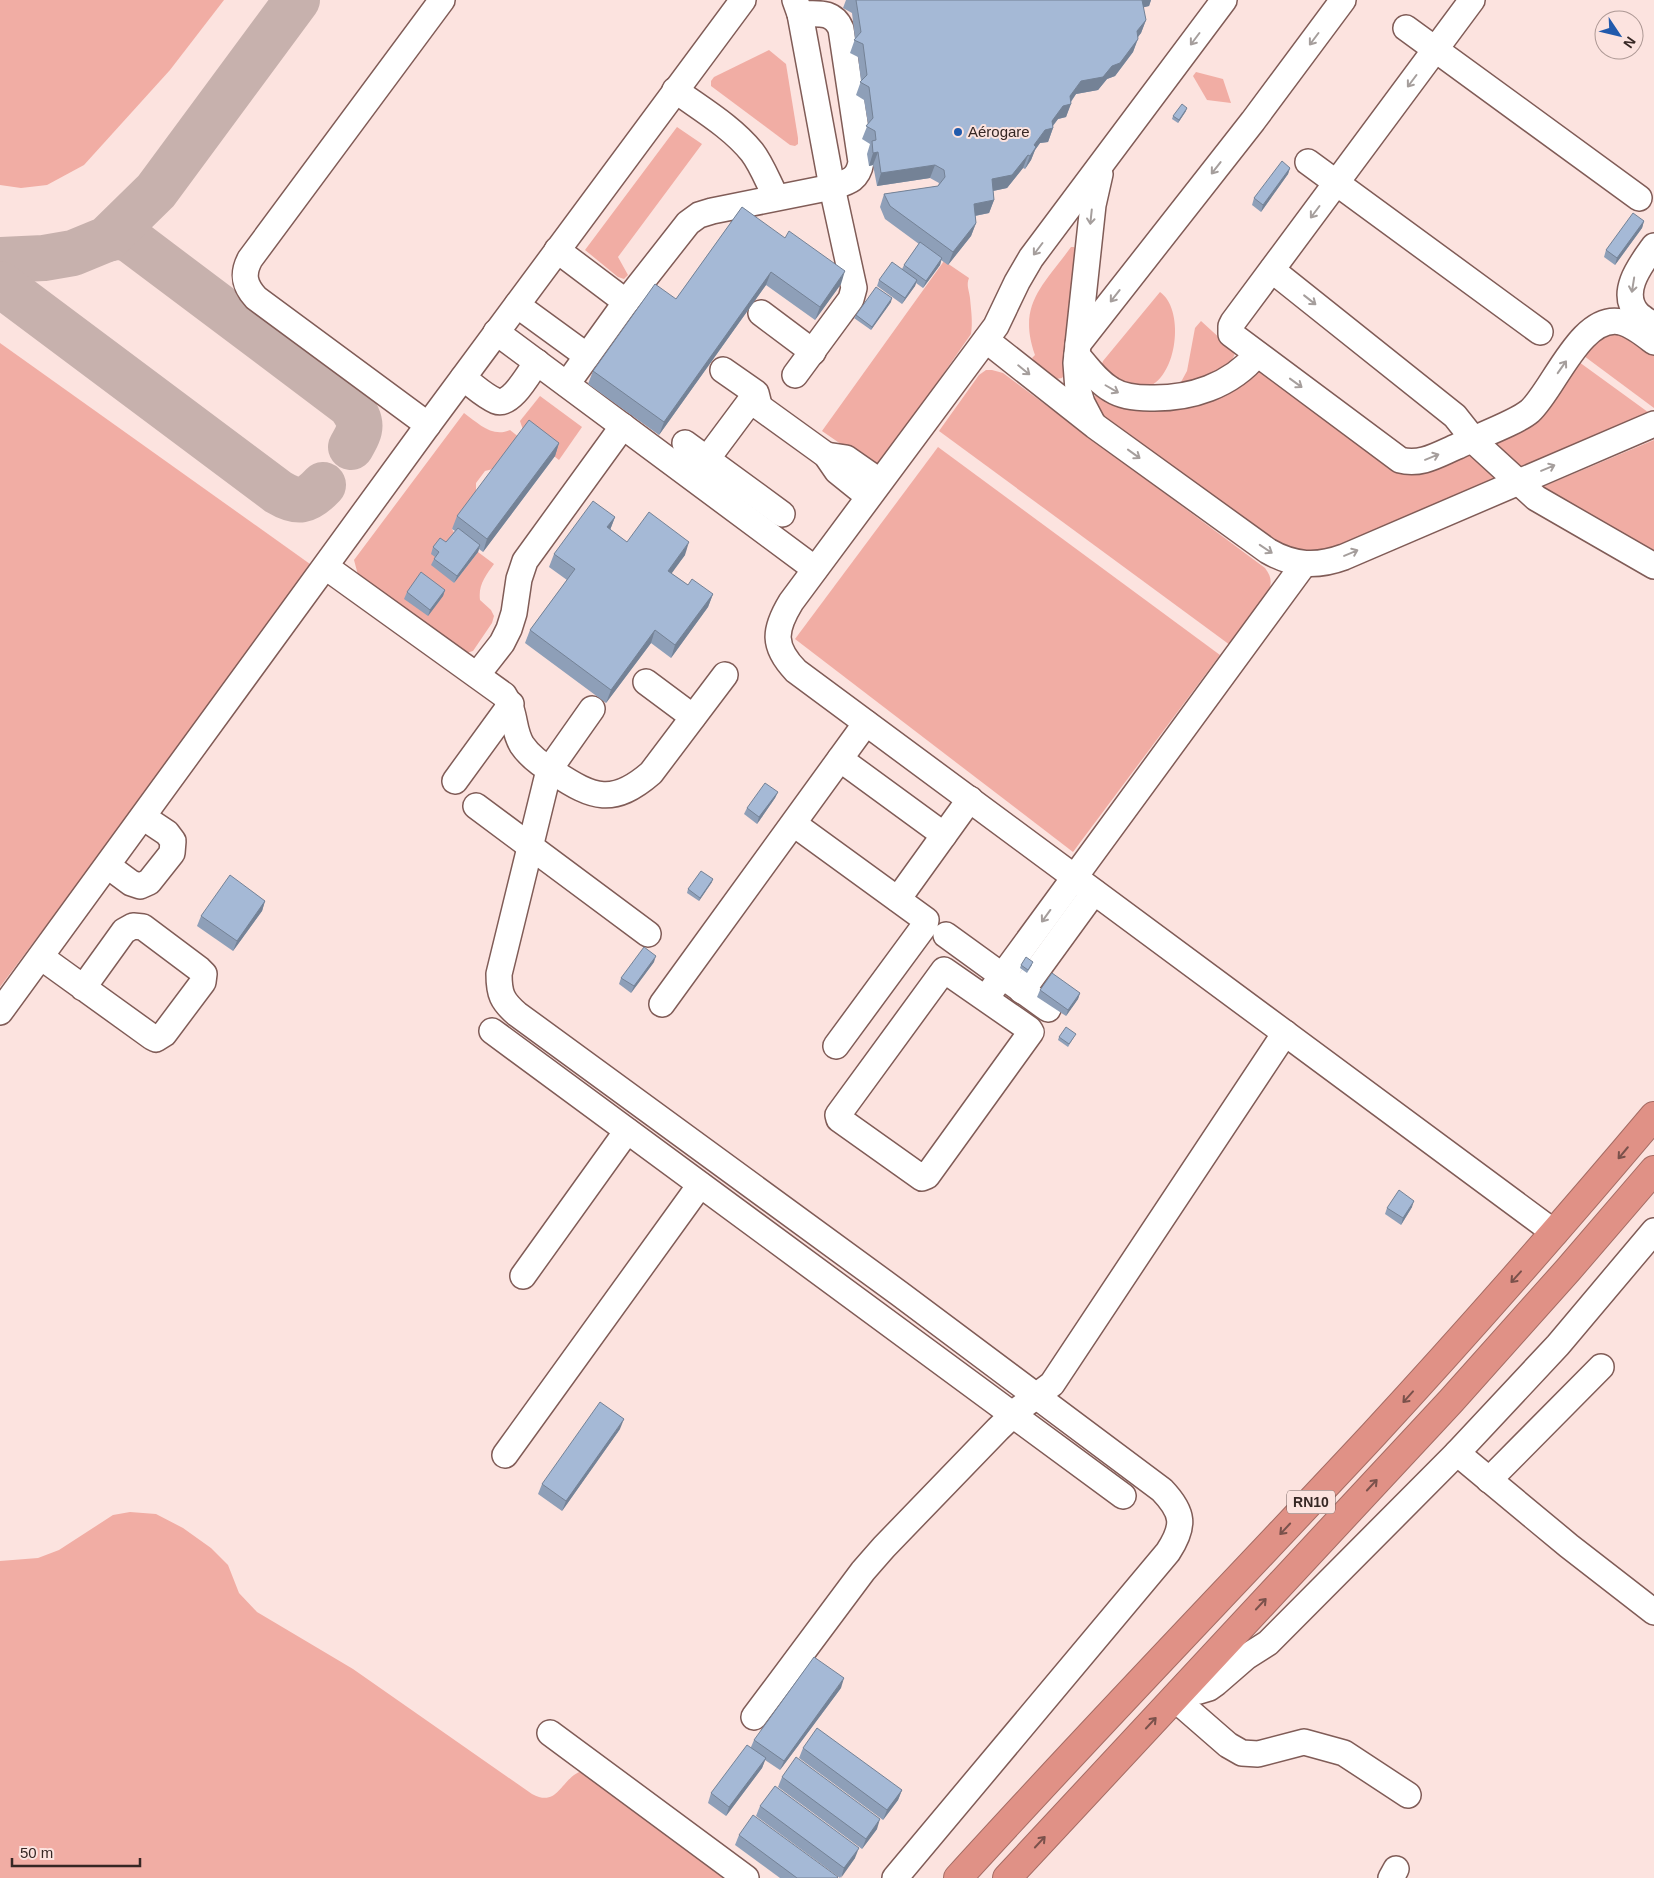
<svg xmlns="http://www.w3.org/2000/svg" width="1654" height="1878" viewBox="0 0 1654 1878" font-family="Helvetica,sans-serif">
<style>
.green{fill:#f1ada4}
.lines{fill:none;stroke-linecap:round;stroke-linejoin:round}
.taxiway{stroke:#c7b1ad;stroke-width:46}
.minor-casing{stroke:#805c57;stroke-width:28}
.highway-casing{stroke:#a46c64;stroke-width:30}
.minor{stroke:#fff;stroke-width:25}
.highway{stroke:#e09186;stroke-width:28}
.wall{fill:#8e9fb8}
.shaded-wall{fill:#748296}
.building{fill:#a5b9d6;stroke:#748296}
.oneway{stroke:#a59e9c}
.oneway2{stroke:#7a514b}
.poi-dot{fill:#215aac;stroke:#fce3df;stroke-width:2}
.labels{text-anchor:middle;stroke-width:4;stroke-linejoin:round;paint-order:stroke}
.shield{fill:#fce3df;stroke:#715f5c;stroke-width:1}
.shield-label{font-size:14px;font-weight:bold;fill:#362724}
.poi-label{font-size:15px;fill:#362724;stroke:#fce3df;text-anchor:start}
</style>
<rect width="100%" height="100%" fill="#fce3df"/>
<g class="green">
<path d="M0,0h224l-54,70 -86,95 -37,20 -26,3 -21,-3z"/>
<path d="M769,50l17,14 12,74v6l-3,2 -5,-1 -79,-59v-5l3,-4z"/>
<path d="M1196,72l27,7 8,24 -24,-3 -14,-24z"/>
<path d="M677,127l25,17 -84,113 10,18 -4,4 -6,-2 -33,-27z"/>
<path d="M1071,247h3l2,3 -11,124 -3,4 -6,1 -14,-9 -10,-12 3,-3c-18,-51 8,-69 36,-108z"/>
<path d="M944,261l25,17c-3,7 0,12 1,20 1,12 3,24 1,36l-94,135 -55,-38z"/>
<path d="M1160,292c24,17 18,78 -8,93 -7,4 -19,3 -27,4l-24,-23 2,-5z"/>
<path d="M1201,321l34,31c-2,18 -39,31 -54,30l6,-11 8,-43z"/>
<path d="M1620,333l34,17v58l-70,-52c11,-13 18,-20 36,-23z"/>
<path d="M0,343l310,221 -29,49 -281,374z"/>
<path d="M1579,362l73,53 -312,131c-23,7 -33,8 -57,1l-180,-130 -11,-18 4,-4 11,4 151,-31 146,104 129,-48z"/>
<path d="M986,370h6l11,3 262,195c6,8 7,13 4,23l-39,54 -291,-214 40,-56z"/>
<path d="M540,396l42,31 -23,33 -35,-27 -4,-12z"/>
<path d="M464,413c14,10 28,25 46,17l10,8 -27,31 -8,2 -9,12v9l-24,37 3,5 -19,24 18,25 24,-31 16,12c-8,11 -16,21 -14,36l11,10 3,6 -2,7 -19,28 -7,2 -108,-78 -4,-15z"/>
<path d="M1654,440v118l-112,-71z"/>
<path d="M938,447l282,208 -147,197 -278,-213z"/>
<path d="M130,1512l26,2 27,14 28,20 17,17 11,28 18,19 96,57 179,125c28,15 28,-18 53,-24l147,108h-732v-317l38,-3 21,-8 54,-35z"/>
</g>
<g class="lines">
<g class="taxiway">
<path d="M107,239l14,-3 11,5 218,164c13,18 12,23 1,42"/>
<path d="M0,260l44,-2 29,-5 34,-14 49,-48 141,-191"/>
<path d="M0,284l278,208c20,12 29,10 45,-7"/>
</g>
<defs>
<g id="minor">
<path d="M1224,0l-193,258 -14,24 -21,44 -205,276c-17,28 -19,44 5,69l759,562"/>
<path d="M1472,0l-239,322 -2,4v8l169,126c21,6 39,-6 58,-14 18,-9 58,-23 72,-35 24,-22 51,-98 91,-89 12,3 24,13 33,20"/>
<path d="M1406,28l233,170"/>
<path d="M675,90c26,19 57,37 77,62 10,13 16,30 24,45"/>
<path d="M1308,162l232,170"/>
<path d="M1654,246c-13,18 -36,47 -16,68 4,4 11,8 16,12"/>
<path d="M557,250l69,52"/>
<path d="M1272,270l183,146 23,29 58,53 118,68"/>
<path d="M517,305l70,51"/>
<path d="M761,313l52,39"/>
<path d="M496,332l319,237"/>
<path d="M986,340l109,86 173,125c26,15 49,16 76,6l310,-133"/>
<path d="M1078,344l175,-223 90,-121"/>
<path d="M1077,355c11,13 21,27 35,35 11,7 26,8 38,8 40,1 81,-12 107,-44"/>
<path d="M723,370l33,23 2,8 -2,3"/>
<path d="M795,375l56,-76 3,-11 -22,-101 -32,-173 -5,-14"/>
<path d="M463,378c10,7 21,18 33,23 15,6 33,-28 41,-39"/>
<path d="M567,384l59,-82 62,-79 11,-8 13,-4 120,-24c16,-5 26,-7 29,-25l-20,-133c-8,-19 -24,-15 -41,-15"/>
<path d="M1092,422l-10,-19 -4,-13 -2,-27 17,-158 7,-31"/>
<path d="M428,425l-172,-127c-12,-13 -14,-24 -6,-39l192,-259"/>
<path d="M685,443l97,71"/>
<path d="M826,455l20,3 33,23"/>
<path d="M707,459l41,-55 6,-1 72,52 11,16 31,25"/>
<path d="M326,567l178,128c13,19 8,34 18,50 8,12 21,21 33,28 38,25 58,33 96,0l74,-98"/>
<path d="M477,675l25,-32 7,-14 5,-16 5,-34 6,-18 98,-135"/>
<path d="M646,682l47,35"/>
<path d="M592,709l-43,61 -50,204c0,20 3,27 18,40l383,280 262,196c22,23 23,36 6,62l-273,326"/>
<path d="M840,759l104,76"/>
<path d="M455,781l56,-77"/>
<path d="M476,806l172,128"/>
<path d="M794,824l132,96 -1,5 -89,121"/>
<path d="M108,866l23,17 9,3 9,-4 23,-29 1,-12 -6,-8 -24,-16"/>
<path d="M898,899l72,-100"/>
<path d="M946,935l102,74"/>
<path d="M41,957l111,80 4,2 8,-5 39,-52 1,-8 -5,-5 -56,-42 -10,-1 -9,5 -41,57"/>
<path d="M944,970l85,59 2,3 -104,144 -5,2 -83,-59 -1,-4z"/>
<path d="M1022,991l72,-99"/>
<path d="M986,998l318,-434"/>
<path d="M662,1004l204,-281"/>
<path d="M0,1012l428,-587 315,-425"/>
<path d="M492,1031l631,465"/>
<path d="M1654,1231l-96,114 -101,108 112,93 85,66"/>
<path d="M523,1276l104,-145"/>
<path d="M505,1455l195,-270"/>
<path d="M1489,1480l112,-113"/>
<path d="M1186,1685l13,6 10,-3 7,-5 30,-26 22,-14 189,-190"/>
<path d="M1174,1698l54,47 14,8 16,1 46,-12 11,3 29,8 64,42"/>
<path d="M754,1717l109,-146 21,-24 114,-118 21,-20 33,-25 233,-351"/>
<path d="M550,1733l196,145"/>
<path d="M1391,1878l5,-9"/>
</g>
<g id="highway">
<path d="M958,1878c136,-150 277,-295 415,-443 96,-104 189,-210 281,-319"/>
<path d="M1007,1878l444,-477 117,-131 86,-100"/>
</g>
</defs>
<use href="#minor" class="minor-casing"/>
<use href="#highway" class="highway-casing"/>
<use href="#minor" class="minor"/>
<use href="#highway" class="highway"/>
</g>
<g class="wall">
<path d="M846,0h305l-2,6 -6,1 3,13 -5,13 -3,4 -5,15 -18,24 -8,3 -9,11 -22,4 -5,8 -5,15 -8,2 -5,7v2l-5,14 -8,1 -5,7 -4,10 -6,9 -2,-1 -16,20 -14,3 1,9 -5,13 -14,3 1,7 -5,13 -23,29 -7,-5 -1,5 -17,23 -7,-5 -1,3 -13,18 -25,-18 2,-6 23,-11 2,-4 15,-21 -34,-25 -5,-12 4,-13 54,-8 1,-3 -9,-5 -53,8 -4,-21 -4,1 -2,-12 3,-10 -8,-5 6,-15 -4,-24 -8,-5 5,-14 -3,-24 -8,-4 5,-14 -3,-26 -9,-5z"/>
<path d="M1186,111l-8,12 -6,-4 1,-3z"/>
<path d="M1290,168l-2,6 -27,38 -9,-7 2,-7z"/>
<path d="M742,207l99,77 -26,36 -49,-35 -107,150 -71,-51 5,-13 83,-72z"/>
<path d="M1644,221l-2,7 -27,37 -11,-8 2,-7z"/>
<path d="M891,302l-20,28 -17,-12 2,-3z"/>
<path d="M559,443l-4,13 -72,96 -4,-3 -1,3 -24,31 -23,-18 4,-8 -4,-3 2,-7 13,-5 9,-11 -3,-2 5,-13z"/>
<path d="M615,517l-5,13 17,12 58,13 -14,18 17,12 25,9 -5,13 -37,51 -20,-15 -45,60 -81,-60 5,-13 37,-50 -18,-13 5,-13z"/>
<path d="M445,590l-2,6 -15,20 -24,-17 3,-7z"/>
<path d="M778,792l-3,6 -18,26 -13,-10 3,-6z"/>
<path d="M712,882l-13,19 -12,-8 1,-4z"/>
<path d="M265,901l-3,10 -29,40 -36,-25 4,-10z"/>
<path d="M654,962l-23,31 -12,-9 2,-6z"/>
<path d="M1021,965h11l-5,8 -7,-5z"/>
<path d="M1040,990l40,3 -2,6 -12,17 -29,-19z"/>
<path d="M1059,1037h15l-6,10 -10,-7z"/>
<path d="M1412,1207l-11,18 -16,-11 2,-6z"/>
<path d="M620,1429l-58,82 -24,-17 4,-10z"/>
<path d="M841,1688l-61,82 -15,-10 -3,8 -36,48 -18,-13 3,-10 40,-46 3,-7z"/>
<path d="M803,1748l99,42 -4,10 -15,20 -84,-62z"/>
<path d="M782,1777l95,52 -15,20 -84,-62z"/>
<path d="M760,1806l95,52 -15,20 -84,-62z"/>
<path d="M739,1835l98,43h-57l-45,-33z"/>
</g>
<g class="shaded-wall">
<path d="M1141,0h10l-2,6 -8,2z"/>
<path d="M1146,20l-5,13 -9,11 5,-13z"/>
<path d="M1138,39l-5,13 -18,24 -8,3 -9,11 -22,4 -7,10h2l-5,13 -8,2 -8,10 3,-1 -5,14 -8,1 -5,7 -4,10 -6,9 9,-24 47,-64 31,-15z"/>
<path d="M1187,108l-1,3 -8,12 1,-3z"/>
<path d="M878,152l-5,13 -4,1 4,-13z"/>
<path d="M1028,155l-5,13 -16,20 -19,4 4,-13z"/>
<path d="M935,165l-5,13 -53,8 4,-13z"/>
<path d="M1290,168l-2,6 -27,38 2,-7z"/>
<path d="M994,200l-5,13 -20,4 5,-13z"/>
<path d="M1644,221l-2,7 -27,37 2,-7z"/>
<path d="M976,223l-5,13 -23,29 5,-13z"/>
<path d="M942,258l-2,7 -17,23 3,-7z"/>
<path d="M845,271l-4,13 -26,36 5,-13z"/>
<path d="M771,272l-5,13 -107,150 5,-13z"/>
<path d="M917,280l-2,6 -13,18 3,-6z"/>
<path d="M892,298l-1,4 -20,28 1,-3z"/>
<path d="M559,443l-4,13 -72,96 4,-13z"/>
<path d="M615,517l-5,13 -3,-3z"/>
<path d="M689,542l-4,13 -21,29 4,-13z"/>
<path d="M480,545l-2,7 -24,31 3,-7z"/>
<path d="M445,590l-2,6 -15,20 2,-6z"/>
<path d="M713,594l-5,13 -37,51 4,-13z"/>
<path d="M655,630l-4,13 -45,60 5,-13z"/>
<path d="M778,792l-3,6 -18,26 2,-7z"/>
<path d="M713,879l-1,3 -13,19 1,-3z"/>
<path d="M265,901l-3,10 -29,40 4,-10z"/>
<path d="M656,956l-2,6 -23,31 3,-7z"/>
<path d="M1080,993l-2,6 -12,17 2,-6z"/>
<path d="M1414,1201l-2,6 -11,18 2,-7z"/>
<path d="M624,1419l-4,10 -58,82 4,-10z"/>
<path d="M844,1678l-3,10 -61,82 4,-9z"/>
<path d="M766,1758l-4,10 -36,48 3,-9z"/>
<path d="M902,1790l-4,10 -15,20 4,-10z"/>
<path d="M880,1819l-3,10 -15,20 4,-10z"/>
<path d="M859,1848l-4,10 -14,20 3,-10z"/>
</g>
<g class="building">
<path d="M856,0h286l4,20 -9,11 1,8 -18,24 -8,3 -9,11 -22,4 -11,15 1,8 -8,2 -11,15 1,7 -8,2 -11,15 2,2 -6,9 -2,-1 -16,20 -20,4 2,21 -20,4 2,19 -23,29 -63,-46 -6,-12 54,-8 7,-9 -1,-7 -9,-5 -54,8 -3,-21 -5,1 -1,-12 4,-1 -1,-9 -9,-5 7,-8 -4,-31 -9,-5 7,-7 -4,-31 -9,-4 7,-8z"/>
<path d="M1182,104l5,4 -8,12 -6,-4z"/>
<path d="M1282,161l8,7 -27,37 -9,-7z"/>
<path d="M742,207l43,31 4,-7 56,40 -25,36 -49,-35 -107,150 -71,-51 62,-87 21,15z"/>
<path d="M1633,213l11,8 -27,37 -11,-8z"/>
<path d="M920,242l22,16 -16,23 -22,-16z"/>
<path d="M892,262l25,18 -12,18 -26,-18z"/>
<path d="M876,287l16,11 -20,29 -16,-12z"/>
<path d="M529,420l30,23 -72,96 -30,-23z"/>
<path d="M593,501l22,16 -8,10 20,15 22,-30 40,30 -21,29 20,14 4,-6 21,15 -38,51 -20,-15 -44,60 -81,-60 45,-61 -21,-15z"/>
<path d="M458,528l22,17 -23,31 -23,-17 5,-7 -6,-5 7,-9 6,4z"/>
<path d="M421,572l24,18 -15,20 -23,-18z"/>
<path d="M765,783l13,9 -19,25 -12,-9z"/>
<path d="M701,871l12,8 -13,19 -12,-9z"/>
<path d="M230,875l35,26 -28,40 -36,-25z"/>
<path d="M644,947l12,9 -22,30 -13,-8z"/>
<path d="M1026,957l7,5 -5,8 -7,-5z"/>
<path d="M1052,973l28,20 -12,17 -28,-20z"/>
<path d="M1066,1027l10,7 -7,10 -10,-7z"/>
<path d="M1399,1190l15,11 -11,17 -16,-10z"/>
<path d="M600,1402l24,17 -58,82 -24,-17z"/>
<path d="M814,1657l30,21 -60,83 -30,-21z"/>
<path d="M817,1728l85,62 -15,20 -84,-62z"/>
<path d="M747,1745l19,13 -37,49 -18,-14z"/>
<path d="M796,1757l84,62 -14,20 -84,-62z"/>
<path d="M775,1786l84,62 -15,20 -84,-62z"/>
<path d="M753,1815l85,62 -1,1h-40l-58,-43z"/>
</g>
<defs><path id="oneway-shaft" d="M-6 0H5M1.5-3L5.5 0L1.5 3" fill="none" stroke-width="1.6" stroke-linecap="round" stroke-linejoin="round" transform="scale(1.25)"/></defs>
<g class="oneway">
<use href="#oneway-shaft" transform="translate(1195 39) rotate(127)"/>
<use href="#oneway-shaft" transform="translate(1314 39) rotate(127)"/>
<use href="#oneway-shaft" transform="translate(1412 81) rotate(127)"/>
<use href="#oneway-shaft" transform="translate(1216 168) rotate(128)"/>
<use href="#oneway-shaft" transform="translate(1315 212) rotate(127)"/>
<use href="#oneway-shaft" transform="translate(1091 217) rotate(96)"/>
<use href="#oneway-shaft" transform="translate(1038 249) rotate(127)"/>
<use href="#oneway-shaft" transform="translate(1633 285) rotate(99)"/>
<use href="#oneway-shaft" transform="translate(1115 296) rotate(128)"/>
<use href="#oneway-shaft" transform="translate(1310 300) rotate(38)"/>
<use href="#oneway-shaft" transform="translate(1562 367) rotate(-55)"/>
<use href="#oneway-shaft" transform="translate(1024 370) rotate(39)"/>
<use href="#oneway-shaft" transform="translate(1296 383) rotate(36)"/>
<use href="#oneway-shaft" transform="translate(1112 389) rotate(30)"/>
<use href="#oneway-shaft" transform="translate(1134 454) rotate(36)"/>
<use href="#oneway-shaft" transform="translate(1432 457) rotate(-22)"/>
<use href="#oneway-shaft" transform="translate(1548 468) rotate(-23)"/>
<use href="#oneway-shaft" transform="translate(1266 549) rotate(34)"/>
<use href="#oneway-shaft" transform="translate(1351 553) rotate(-23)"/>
<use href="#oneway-shaft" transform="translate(1046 916) rotate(126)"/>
</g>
<g class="oneway2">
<use href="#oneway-shaft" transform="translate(1623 1153) rotate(130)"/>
<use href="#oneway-shaft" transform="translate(1516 1277) rotate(132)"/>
<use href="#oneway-shaft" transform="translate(1408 1397) rotate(132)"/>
<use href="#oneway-shaft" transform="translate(1372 1485) rotate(-47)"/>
<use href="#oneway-shaft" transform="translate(1285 1529) rotate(133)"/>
<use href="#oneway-shaft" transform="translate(1261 1604) rotate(-47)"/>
<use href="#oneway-shaft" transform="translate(1151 1723) rotate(-47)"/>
<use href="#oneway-shaft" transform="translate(1040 1842) rotate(-47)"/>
</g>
<circle class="poi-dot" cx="958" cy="132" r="5"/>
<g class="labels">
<rect class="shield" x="1287" y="1490.5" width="48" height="23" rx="4"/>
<g class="shield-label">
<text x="1311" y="1507">RN10</text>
</g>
<g class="poi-label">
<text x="968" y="137">Aérogare</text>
</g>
</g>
<g transform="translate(1619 35) rotate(125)"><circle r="24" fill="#fce3df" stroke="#ad9894"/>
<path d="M0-4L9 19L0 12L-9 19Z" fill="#215aac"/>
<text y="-8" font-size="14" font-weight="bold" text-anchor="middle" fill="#362724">N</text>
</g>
<path d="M12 1858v8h128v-8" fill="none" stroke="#362724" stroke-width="2.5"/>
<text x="20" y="1858" font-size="15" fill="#362724" stroke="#fce3df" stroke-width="4" paint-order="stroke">50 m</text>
</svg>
